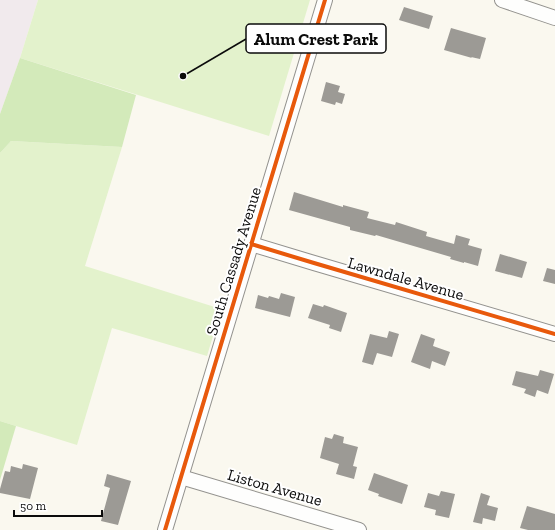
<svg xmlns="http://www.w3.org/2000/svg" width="555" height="530" viewBox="0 0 555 530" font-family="'Zilla Slab',serif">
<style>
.industrial{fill:#f1eaed}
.green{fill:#e3f2cc}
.forest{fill:#d3eaba}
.building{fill:#9c9a95}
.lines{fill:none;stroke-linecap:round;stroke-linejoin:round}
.minor-casing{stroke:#93928e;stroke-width:16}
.minor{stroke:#fefefd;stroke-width:14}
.cycleway-casing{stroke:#fff;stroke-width:6}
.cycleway{stroke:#e8590c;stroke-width:4}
.labels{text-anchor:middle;stroke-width:4;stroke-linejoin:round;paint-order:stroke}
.street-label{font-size:16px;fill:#0b0b0b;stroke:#fff}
.leader{fill:none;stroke:#0b0b0b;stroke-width:1.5}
.callout-dot{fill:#0b0b0b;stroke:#fff;stroke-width:1.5}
.callout{fill:#fff;stroke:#0b0b0b;stroke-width:1.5}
.callout-label{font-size:17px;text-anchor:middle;font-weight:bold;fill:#0b0b0b}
</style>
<rect width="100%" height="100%" fill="#faf8ef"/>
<path class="industrial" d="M0,0h38l-18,58 -20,56z"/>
<g class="green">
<path d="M38,0h272l-41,136 -249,-78z"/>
<path d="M11,141l111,6 -37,119 136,43 -14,47 -95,-28 -35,117 -77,-24v-268z"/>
</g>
<g class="forest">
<path d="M20,58l116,37 -14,52 -111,-6 -11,12v-39z"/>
<path d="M0,421l16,5 -16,54z"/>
</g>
<g class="building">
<path d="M404,7l29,9 -4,13 -30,-9z"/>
<path d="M451,28l35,10 -6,21 -9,-2 1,1 -28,-8z"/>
<path d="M326,82l14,4 -2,6 7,2 -3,10 -6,-2 -1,3 -14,-4z"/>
<path d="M294,192l49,15v-2l26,7 -2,6 28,7 1,-3 31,10 -1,4 28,8 2,-9 14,4 -2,6 14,4 -4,17 -14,-4v1l-14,-4 1,-2 -75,-22 -1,1 -25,-6v-3l-61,-17z"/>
<path d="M500,254l27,8 -5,16 -27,-7z"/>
<path d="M547,268l8,2v14l-12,-3z"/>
<path d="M281,293l14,4 -5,20 -35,-9 3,-13 10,3 1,-2 10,3z"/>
<path d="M313,304l10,3 1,-2 23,8 -6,19 -12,-4 1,-3 -22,-7z"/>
<path d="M389,331l10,3 -7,23 -15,-4 -4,12 -11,-3 8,-28 17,4z"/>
<path d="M421,334l14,5 -2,7 17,6 -5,14 -13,-5 -2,8 -19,-7z"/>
<path d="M540,370l14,4 -6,20 -11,-4 -2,7 -11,-4 2,-4 -14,-4 4,-14 22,5z"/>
<path d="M334,434l10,3 -1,6 15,4 -5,19 4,1 -3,12 -18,-5 3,-10 -19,-6 5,-21 7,2z"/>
<path d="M23,464l15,4 -8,31 -30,-6v-4l5,-18 5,1 1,-6 11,3z"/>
<path d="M374,473l34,12 -6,19 -24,-8 1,-2 -11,-4z"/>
<path d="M107,474l24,7 -13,44 -17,-4 9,-33 -6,-2z"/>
<path d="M441,491l14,3 -6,24 -14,-3 1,-5 -12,-3 4,-14 11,3z"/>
<path d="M481,493l9,3 -3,9 11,3 -3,13 -12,-3 -1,6 -9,-2z"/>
<path d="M527,506l28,8v16h-27l-8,-2z"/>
</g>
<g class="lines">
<defs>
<g id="minor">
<path d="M502,0l53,18"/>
<path d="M251,244l63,19 241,71"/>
<path d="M181,477l178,53"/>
<path d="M165,530l160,-530"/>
</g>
</defs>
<use href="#minor" class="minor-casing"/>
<use href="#minor" class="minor"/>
<defs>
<g id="cycleway">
<path d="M251,244l63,19 241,71"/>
<path d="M165,530l160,-530"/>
</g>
</defs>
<use href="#cycleway" class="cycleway-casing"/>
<use href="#cycleway" class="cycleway"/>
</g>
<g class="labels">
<g class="street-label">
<text transform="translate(233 261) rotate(-73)" y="6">South Cassady Avenue</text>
<text transform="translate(406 278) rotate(16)" y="6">Lawndale Avenue</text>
<text transform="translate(275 487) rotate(16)" y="6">Liston Avenue</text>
</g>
</g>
<path class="leader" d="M183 76L246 39"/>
<circle class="callout-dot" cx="183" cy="76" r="4"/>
<rect class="callout" x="246" y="24" width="140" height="29" rx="4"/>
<g class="callout-label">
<text x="316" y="45">Alum Crest Park</text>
</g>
<path d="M14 510v6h88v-6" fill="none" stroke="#0b0b0b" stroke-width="2"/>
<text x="20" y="510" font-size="12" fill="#0b0b0b" stroke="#ffffff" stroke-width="3" paint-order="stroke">50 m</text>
</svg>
